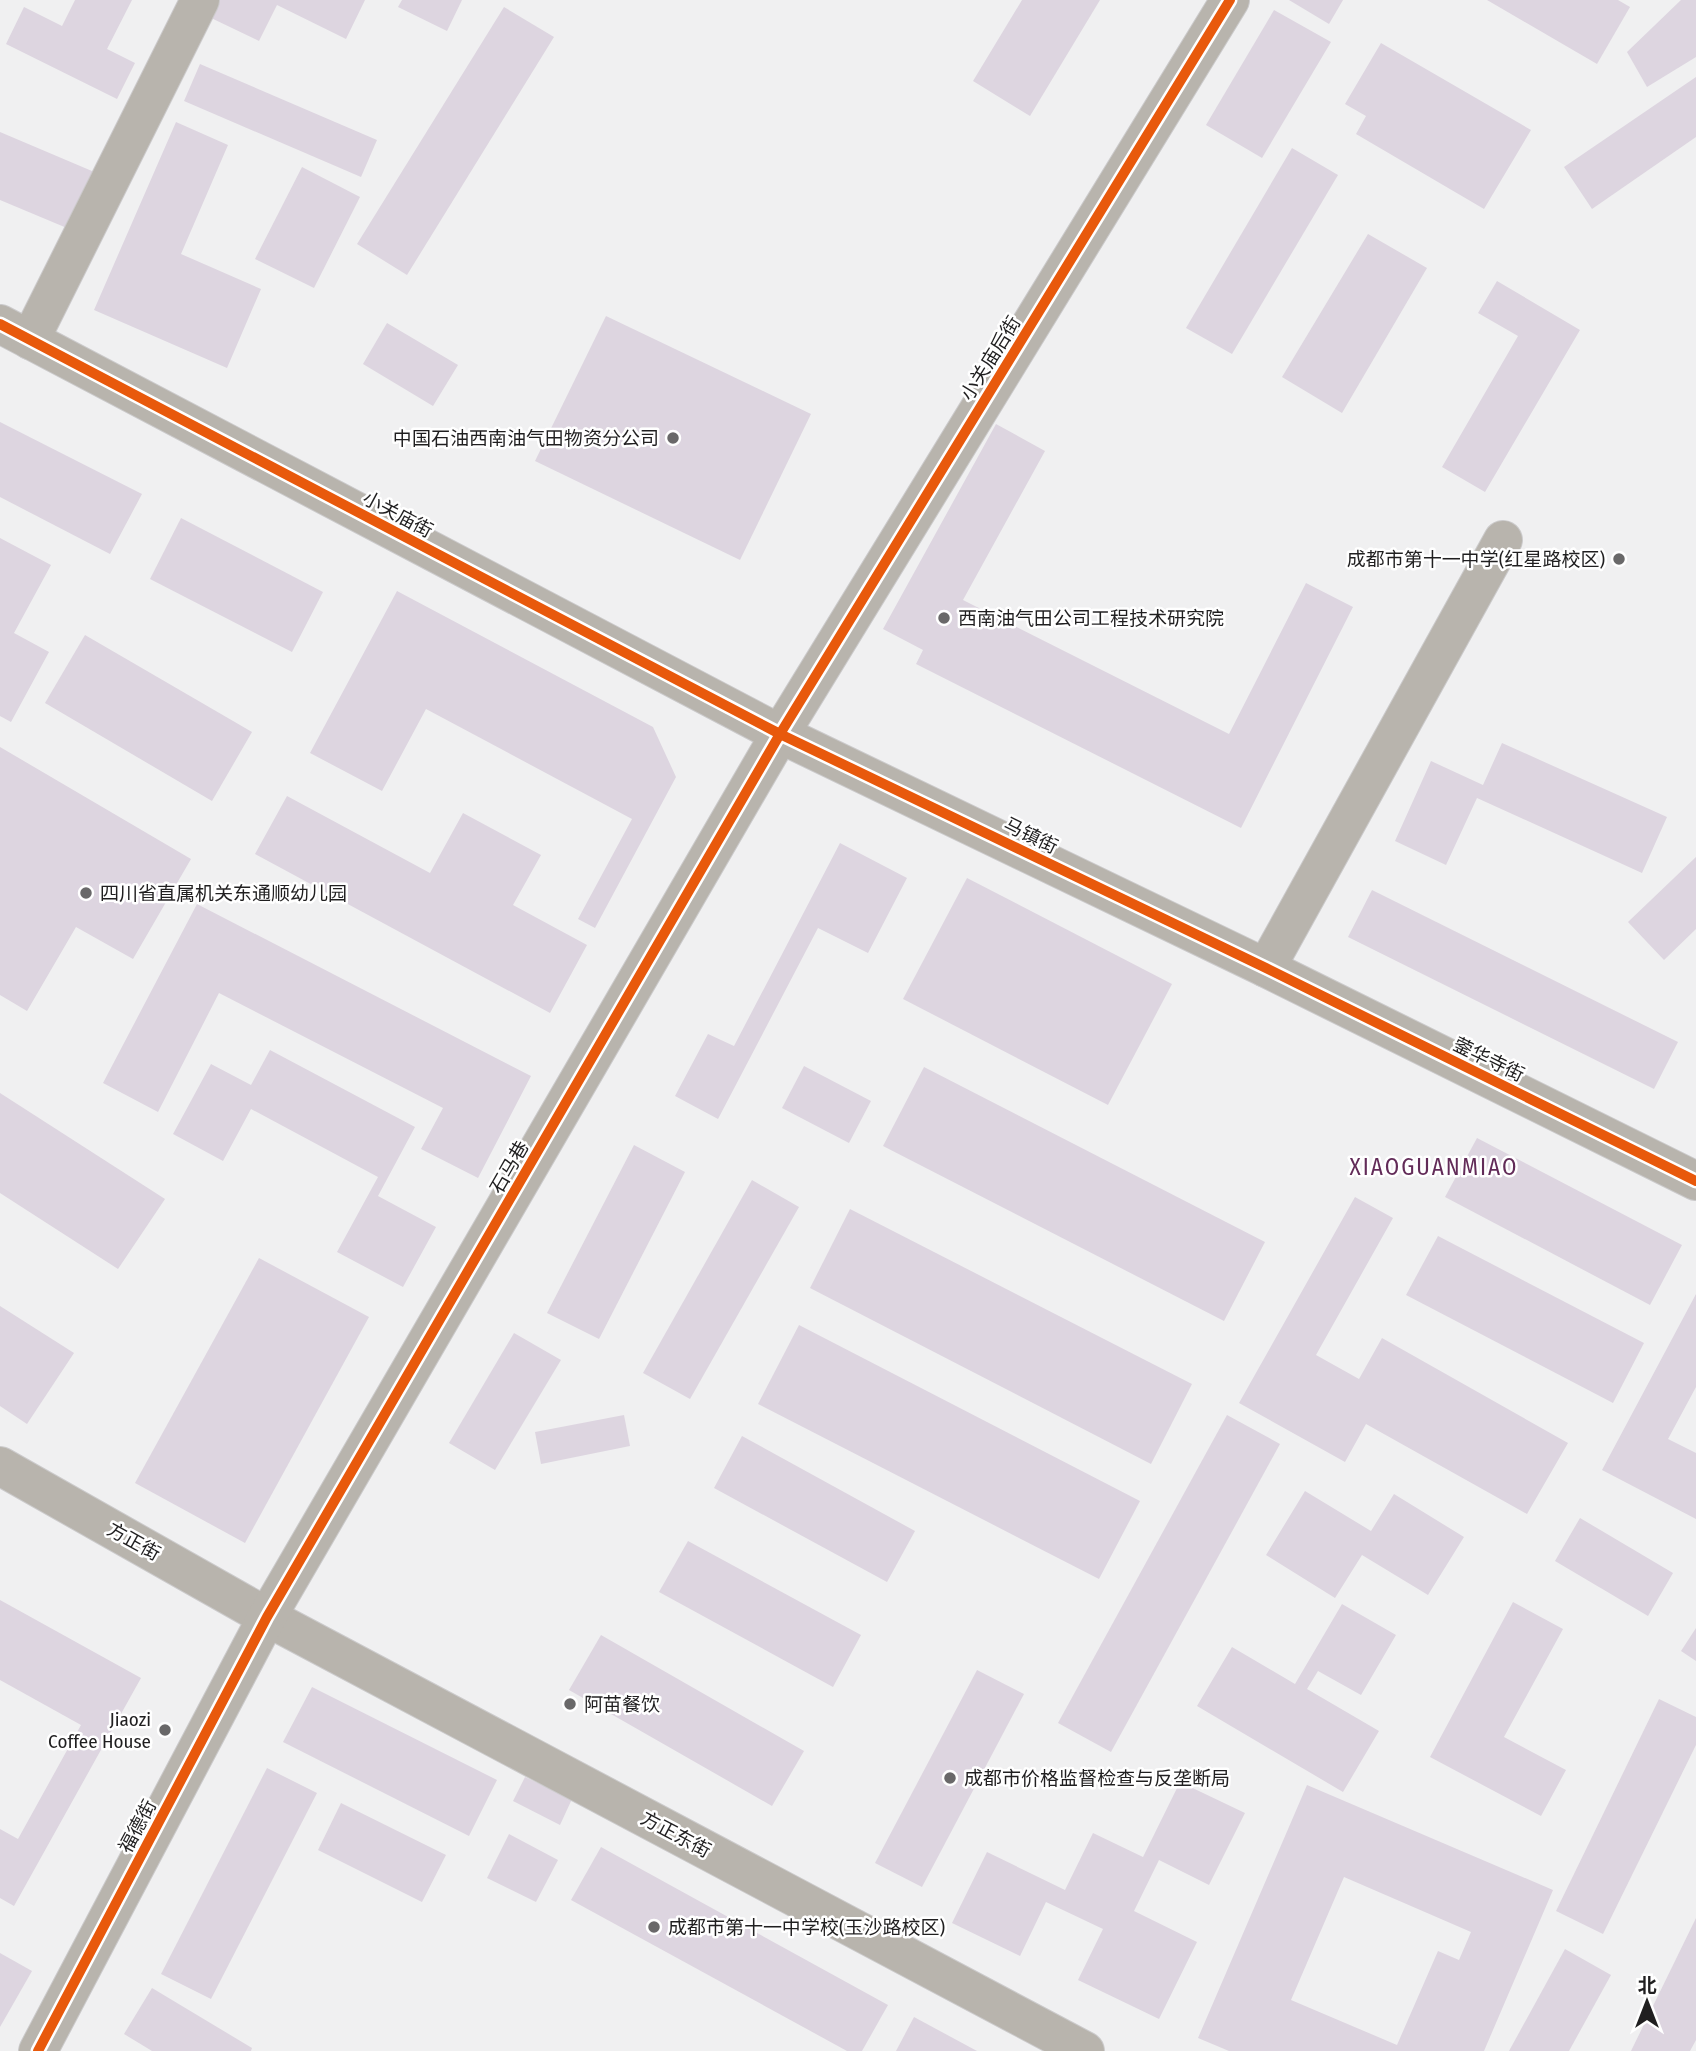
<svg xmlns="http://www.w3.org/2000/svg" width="1696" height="2051" viewBox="0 0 1696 2051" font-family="'Fira Sans Condensed','Noto Sans SC',sans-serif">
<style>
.building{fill:#ddd5e0;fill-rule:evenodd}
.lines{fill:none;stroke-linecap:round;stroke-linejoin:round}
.minor-casing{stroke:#cbcacb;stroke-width:40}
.minor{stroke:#b8b4ad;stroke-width:38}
.cycleway-casing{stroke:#fff;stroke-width:15}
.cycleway{stroke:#e8590c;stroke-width:10}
.poi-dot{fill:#696869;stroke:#fff;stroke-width:2.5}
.labels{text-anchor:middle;stroke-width:5;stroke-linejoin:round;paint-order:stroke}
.street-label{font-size:19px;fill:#201f20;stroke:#fff}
.poi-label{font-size:19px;fill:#201f20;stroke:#fff;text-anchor:start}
.quarter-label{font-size:23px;letter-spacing:2px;fill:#622b58;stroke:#fff}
</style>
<rect width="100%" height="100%" fill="#f0f0f1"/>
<g class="building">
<path d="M75,0h57l-25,49 28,14 -18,36 -111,-55 18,-37 38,19z"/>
<path d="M217,0h148l-19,39 -69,-34 -18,36 -50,-24z"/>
<path d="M402,0h60l-15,31 -49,-24z"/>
<path d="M1022,0h78l-70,116 -57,-35z"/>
<path d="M1289,0h54l-14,24z"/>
<path d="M1487,0h131l12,7 -33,57z"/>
<path d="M1681,0h15v57l-49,30 -20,-35z"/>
<path d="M504,7l50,30 -147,238 -50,-31z"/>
<path d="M1274,10l57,32 -69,116 -56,-33z"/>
<path d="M1381,43l150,87 -47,79 -128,-75 10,-18 -21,-12z"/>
<path d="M200,64l177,76 -16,37 -177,-76z"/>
<path d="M1696,77v60l-104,72 -28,-42z"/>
<path d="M176,122l52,23 -47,109 80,35 -34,79 -133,-58z"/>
<path d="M0,132l99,42 -25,57 -74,-31z"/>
<path d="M1292,148l46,27 -106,179 -46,-26z"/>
<path d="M302,167l58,30 -46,91 -59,-29z"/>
<path d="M1368,234l59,34 -85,145 -60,-36z"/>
<path d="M1497,281l83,49 -95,162 -43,-25 76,-131 -40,-23z"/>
<path d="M606,316l205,98 -71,146 -205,-99z"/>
<path d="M387,323l71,42 -25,41 -70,-42z"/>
<path d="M0,422l142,72 -32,60 -110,-57z"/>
<path d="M996,424l49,27 -82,149 266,134 77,-151 47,24 -112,221 -325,-164 7,-14 -40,-21z"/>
<path d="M181,518l142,74 -31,60 -142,-73z"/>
<path d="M0,538l51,27 -37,68 35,19 -38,70 -11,-6z"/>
<path d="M397,591l256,136 23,50 -81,151 -17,-9 54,-100 -206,-110 -44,82 -72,-38z"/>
<path d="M85,635l167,97 -40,69 -167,-98z"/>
<path d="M1502,743l165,74 -25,56 -165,-75 -31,67 -51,-24 36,-80 52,24z"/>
<path d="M0,747l191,112 -58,100 -57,-32 -49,84 -27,-16z"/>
<path d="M287,796l143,77 33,-60 78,42 -28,50 74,40 -37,68 -295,-159z"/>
<path d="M840,843l67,35 -39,75 -50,-25 -100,191 -43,-23 33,-62 26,12z"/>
<path d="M1696,857v72l-32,31 -36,-38z"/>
<path d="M967,878l205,106 -64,121 -205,-106z"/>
<path d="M1372,890l306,152 -24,47 -306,-152z"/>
<path d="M197,904l334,172 -53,102 -57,-29 22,-41 -224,-115 -61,119 -55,-29z"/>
<path d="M270,1050l145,77 -37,69 58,31 -33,60 -66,-35 41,-75 -127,-68 -28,52 -50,-27 38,-70 40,21z"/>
<path d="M804,1066l67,35 -22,42 -67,-35z"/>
<path d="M924,1067l341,175 -41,79 -341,-175z"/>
<path d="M0,1093l165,106 -47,70 -118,-76z"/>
<path d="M1477,1138l205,107 -32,60 -205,-108z"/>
<path d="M634,1145l51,27 -86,167 -52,-26z"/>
<path d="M752,1180l47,27 -109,192 -47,-26z"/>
<path d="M1355,1197l38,21 -77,137 43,24 23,-41 186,105 -41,71 -161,-90 -21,38 -106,-59z"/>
<path d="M850,1209l342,175 -41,80 -341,-176z"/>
<path d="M1438,1236l206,107 -31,60 -207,-108z"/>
<path d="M259,1258l110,59 -124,226 -110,-60z"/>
<path d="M1696,1294v93l-28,52 28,14v66l-94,-49z"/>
<path d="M0,1306l74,47 -47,71 -27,-18z"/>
<path d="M799,1325l341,176 -41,78 -341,-175z"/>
<path d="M514,1333l47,27 -66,110 -46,-27z"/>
<path d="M624,1415l6,31 -89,18 -6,-32z"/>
<path d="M1227,1415l53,29 -169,308 -53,-29z"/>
<path d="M742,1436l173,95 -28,51 -173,-94z"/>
<path d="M1305,1491l66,40 23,-37 70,43 -36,58 -66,-40 -27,43 -69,-43z"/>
<path d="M1580,1518l93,55 -25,43 -93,-55z"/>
<path d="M688,1541l173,94 -28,52 -174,-95z"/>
<path d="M0,1600l141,78 -127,228 -14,-8v-69l18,10 63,-114 -81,-45z"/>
<path d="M1513,1602l50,27 -59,108 62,33 -25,46 -111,-59z"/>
<path d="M1342,1604l54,31 -35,60 -43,-24 -11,18 72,42 -36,61 -146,-86 35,-59 63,37z"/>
<path d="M1696,1628v33l-15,-10z"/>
<path d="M601,1635l203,116 -32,55 -203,-116z"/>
<path d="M977,1670l47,24 -102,193 -47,-24z"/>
<path d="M312,1687l185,93 -28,56 -186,-94z"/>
<path d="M1659,1699l37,18v28l-93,189 -47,-23z"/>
<path d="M267,1768l50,25 -106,206 -50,-25z"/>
<path d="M525,1777l47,22 -12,26 -47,-24z"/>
<path d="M1180,1782l65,31 -36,72 -50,-25 -25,51 63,31 -38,77 -81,-39 25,-51 -57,-27 -26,54 -68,-33 35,-71 78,38 28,-57 50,24z"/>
<path d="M1307,1785l246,105 -69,161h-255l-31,-13zM1344,1877l127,55 -12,28 -21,-9 -41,94 -106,-45z"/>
<path d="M341,1803l105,52 -24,47 -104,-52z"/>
<path d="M509,1834l49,26 -22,42 -49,-24z"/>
<path d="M601,1847l287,158 -26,46h-15l-276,-151z"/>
<path d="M1696,1918v122l-6,11h-59z"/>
<path d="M1565,1949l46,26 -42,76h-60z"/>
<path d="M0,1953l32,18 -32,56z"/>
<path d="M152,1988l100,60 -1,3h-99l-28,-17z"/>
<path d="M914,2017l63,34h-81z"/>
</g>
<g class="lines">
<defs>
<g id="minor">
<path d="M0,324l780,410 486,234 430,213"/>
<path d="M30,340l170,-340"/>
<path d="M1266,968l237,-428"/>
<path d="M0,1466l267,151 818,434"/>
<path d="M38,2051l229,-434 513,-883 450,-734"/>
</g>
</defs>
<use href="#minor" class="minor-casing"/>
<use href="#minor" class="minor"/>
<defs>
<g id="cycleway">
<path d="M0,324l780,410 486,234 430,213"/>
<path d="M38,2051l229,-434 513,-883 450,-734"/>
</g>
</defs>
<use href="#cycleway" class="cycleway-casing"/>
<use href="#cycleway" class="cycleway"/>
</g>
<g class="poi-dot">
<circle cx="673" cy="438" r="7"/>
<circle cx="1619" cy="559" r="7"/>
<circle cx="944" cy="618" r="7"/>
<circle cx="86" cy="893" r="7"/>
<circle cx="570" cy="1704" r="7"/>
<circle cx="165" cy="1730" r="7"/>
<circle cx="950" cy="1778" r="7"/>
<circle cx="654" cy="1927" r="7"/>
</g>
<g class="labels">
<g class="street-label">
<text transform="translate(990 358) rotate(-58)" y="7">小关庙后街</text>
<text transform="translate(398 514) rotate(28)" y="7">小关庙街</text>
<text transform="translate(1031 835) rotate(26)" y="7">马镇街</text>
<text transform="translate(1489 1059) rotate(26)" y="7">蓥华寺街</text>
<text transform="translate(509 1167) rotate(-60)" y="7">石马巷</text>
<text transform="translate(134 1541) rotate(29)" y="7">方正街</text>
<text transform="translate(137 1826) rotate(-62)" y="7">福德街</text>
<text transform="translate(676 1834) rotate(28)" y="7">方正东街</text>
</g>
<g class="poi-label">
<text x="659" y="445" text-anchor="end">中国石油西南油气田物资分公司</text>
<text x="1605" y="566" text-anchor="end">成都市第十一中学(红星路校区)</text>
<text x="958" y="625">西南油气田公司工程技术研究院</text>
<text x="100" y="900">四川省直属机关东通顺幼儿园</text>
<text x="584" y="1711">阿苗餐饮</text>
<text x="151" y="1726" text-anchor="end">Jiaozi<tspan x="151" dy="22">Coffee House</tspan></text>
<text x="964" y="1785">成都市价格监督检查与反垄断局</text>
<text x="668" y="1934">成都市第十一中学校(玉沙路校区)</text>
</g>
<g class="quarter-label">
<text x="1434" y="1175">XIAOGUANMIAO</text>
</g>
</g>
<g transform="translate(1647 2002)" stroke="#ffffff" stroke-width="5" paint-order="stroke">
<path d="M0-5L12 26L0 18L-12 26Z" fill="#201f20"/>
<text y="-10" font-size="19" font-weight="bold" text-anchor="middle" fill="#201f20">北</text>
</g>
</svg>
